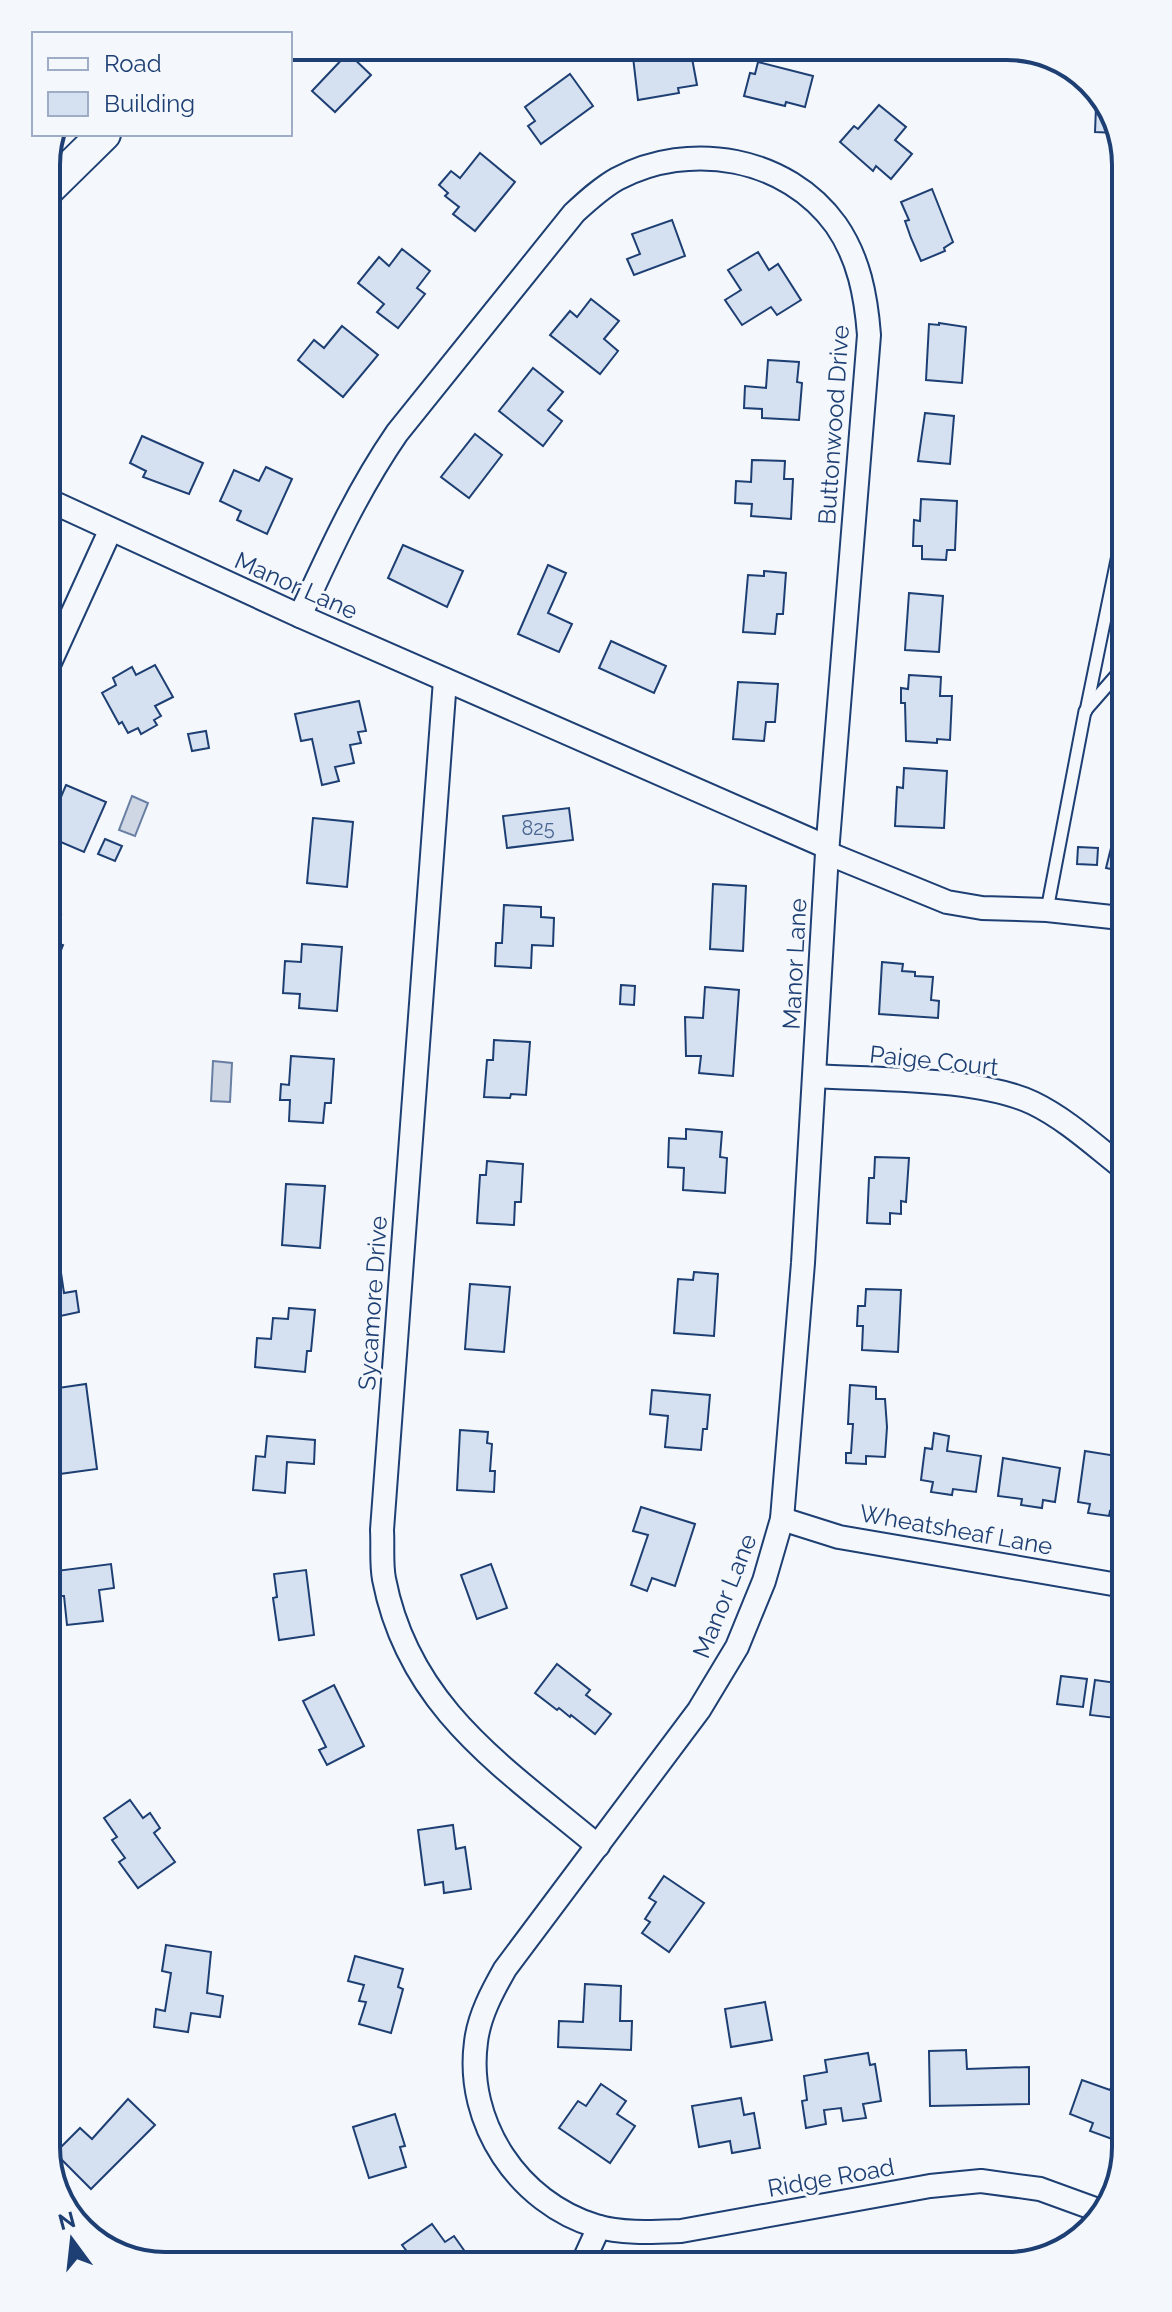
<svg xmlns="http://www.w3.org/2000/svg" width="1172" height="2312" viewBox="0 0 1172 2312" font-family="Raleway,sans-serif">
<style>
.water{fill:#cfd7e4;stroke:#687fa3;stroke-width:2}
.building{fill:#d5e0f0;stroke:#1d3f73;stroke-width:2}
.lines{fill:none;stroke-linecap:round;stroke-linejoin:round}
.lane-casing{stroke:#1d3f73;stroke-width:15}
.street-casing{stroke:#1d3f73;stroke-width:26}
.secondary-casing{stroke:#1d3f73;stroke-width:36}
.lane{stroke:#f4f7fb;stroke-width:11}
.street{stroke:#f4f7fb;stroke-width:22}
.secondary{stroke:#f4f7fb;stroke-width:32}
.labels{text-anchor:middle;stroke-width:6;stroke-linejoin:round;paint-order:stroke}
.number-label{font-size:20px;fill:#4b6792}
.street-label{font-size:24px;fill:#1d3f73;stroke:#f4f7fb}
.rim{fill:none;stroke:#1d3f73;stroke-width:4}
</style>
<rect width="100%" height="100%" fill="#f4f7fb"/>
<g class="water">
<path d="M132,796l16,7 -13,33 -16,-6z"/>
<path d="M213,1061l19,2 -2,39 -19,-1z"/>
</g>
<g class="building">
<path d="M644,46h29l2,10 16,-3 6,32 -19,3 1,5 -41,7 -6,-52z"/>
<path d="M348,53l23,22 -36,37 -23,-21z"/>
<path d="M758,62l55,14 -8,31 -19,-5 -1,4 -41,-10 6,-23 5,1z"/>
<path d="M570,74l23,32 -52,38 -13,-18 7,-5 -10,-14z"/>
<path d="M879,105l27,22 -11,13 17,14 -21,25 -15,-13 -3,5 -33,-29 14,-16 4,3z"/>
<path d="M1096,107h11l10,13v13l-22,-1z"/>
<path d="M480,153l35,29 -40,49 -22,-17 6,-7 -14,-11 3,-3 -9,-8 12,-14 9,7z"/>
<path d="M932,189l21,53 -9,6 1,3 -24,10 -10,-23 -6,-17 4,-1 -8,-18z"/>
<path d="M672,220l13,36 -51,19 -7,-16 13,-5 -8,-20z"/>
<path d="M402,249l28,22 -13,17 8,6 -27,34 -21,-16 7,-8 -26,-21 21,-26 10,9z"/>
<path d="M758,252l11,18 9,-6 23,36 -24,15 -6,-8 -29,18 -17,-25 16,-10 -13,-20z"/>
<path d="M591,299l28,22 -15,18 14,12 -18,23 -50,-39 20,-24 7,6z"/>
<path d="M939,323l27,4 -4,56 -36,-3 3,-56 10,1z"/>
<path d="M342,326l36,29 -35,42 -45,-37 16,-20 10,8z"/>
<path d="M768,360l31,2 -2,20 5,1 -3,37 -37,-2v-9l-18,-1 1,-22 21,2z"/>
<path d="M533,368l30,24 -15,18 14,11 -19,25 -44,-35z"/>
<path d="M925,413l29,3 -4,48 -32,-3z"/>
<path d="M475,434l27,21 -33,43 -28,-21z"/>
<path d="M142,436l61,27 -14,31 -46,-17 3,-6 -16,-8z"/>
<path d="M752,460l33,1 -1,18h9l-2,40 -40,-3 1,-12 -17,-1 1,-22 15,1z"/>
<path d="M266,467l26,12 -25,55 -30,-14 4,-9 -21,-10 14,-31 25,11z"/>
<path d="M921,499l36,2 -2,49h-8l-1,10 -24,-1v-13h-9l1,-26 6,1z"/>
<path d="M403,545l60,26 -16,36 -59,-29z"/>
<path d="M548,565l18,8 -18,40 24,11 -13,28 -41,-18z"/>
<path d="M764,571l22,2 -3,41h-6l-2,20 -32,-2 5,-57 16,1z"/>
<path d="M909,593l34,3 -4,56 -34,-2z"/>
<path d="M611,641l55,25 -12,27 -55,-25z"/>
<path d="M155,665l18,32 -18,9 6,10 -7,4 3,5 -16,9 -3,-6 -10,5 -6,-11 -3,2 -17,-31 14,-8 -3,-7 19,-11 4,8z"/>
<path d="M909,675l32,2 -1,19h12l-2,44 -13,-1v4l-31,-2 -1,-38h-4v-15l7,1z"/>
<path d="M738,682l40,2 -3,38h-9l-2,19 -31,-2z"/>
<path d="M359,701l7,30 -8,1 3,11 -11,2 4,18 -19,4 4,14 -17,4 -10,-46 -11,2 -6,-27z"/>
<path d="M206,731l3,17 -17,3 -4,-17z"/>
<path d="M904,768l43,3 -3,57 -49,-2 2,-39 6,1z"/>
<path d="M66,785l40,17 -22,50 -35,-15 11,-24 -5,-2z"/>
<path d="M569,808l4,32 -66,8 -4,-32z"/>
<path d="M313,818l40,4 -6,65 -40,-4z"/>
<path d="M1118,820l2,1v50l-14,-3z"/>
<path d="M105,839l17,7 -7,15 -17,-7z"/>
<path d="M1078,847l20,1 -1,17 -20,-1z"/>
<path d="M713,884l33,2 -3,65 -33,-2z"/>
<path d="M504,905l37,2v10l13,1 -1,28 -21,-1 -1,23 -36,-2 1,-23h6z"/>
<path d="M49,911l12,4 -10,26 12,4 -9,23 -4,-1z"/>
<path d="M302,944l40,3 -5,64 -38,-3 1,-14 -17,-1 2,-32 16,1z"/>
<path d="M882,962l21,2 -1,7 13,1v4l18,1 -2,23 8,1 -1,17 -59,-4z"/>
<path d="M621,985l14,1 -1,19 -14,-1z"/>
<path d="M705,987l34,3 -6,86 -34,-3 2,-17h-15l-1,-39 18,1z"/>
<path d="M494,1040l36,2 -4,53 -15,-1 -1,4 -26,-1 3,-37h6z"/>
<path d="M291,1056l43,3 -3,44h-6l-2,20 -34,-2 1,-21h-10l1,-16 8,1z"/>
<path d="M686,1129l36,3 -2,25 7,1 -2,35 -42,-3 1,-22 -16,-1 1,-29 17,1z"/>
<path d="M875,1157l34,1 -3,44 -5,-1v13l-11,-1v11l-23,-1 2,-45h5z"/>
<path d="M487,1161l36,3 -2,38h-6l-1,23 -37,-2 3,-48h6z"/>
<path d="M286,1184l39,2 -5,62 -38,-3z"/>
<path d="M56,1239l8,54 12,-2 3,21 -28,6v-78z"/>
<path d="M694,1272l24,2 -4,62 -40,-3 4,-54 15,1z"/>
<path d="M470,1284l40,3 -6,65 -39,-3z"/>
<path d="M866,1289l35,1 -3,62 -36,-2 1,-24h-6l1,-20h7z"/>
<path d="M289,1308l26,2 -4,41h-4l-2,21 -50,-5 2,-29 14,1 2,-21 15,1z"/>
<path d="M86,1384l11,85 -45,6v-38h2l-3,-48z"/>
<path d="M850,1385l26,2v12h9l2,28 -2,30 -19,-1v8l-20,-1v-10h5l2,-29h-5z"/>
<path d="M652,1390l58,5 -3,34h-4l-2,21 -36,-3 3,-31 -18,-2z"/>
<path d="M460,1430l28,2 -1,11 5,1 -2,27h5l-1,21 -37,-2z"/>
<path d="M934,1433l15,3 -2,15 34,5 -5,36 -23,-3 -1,6 -21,-3 2,-10 -12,-2 4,-32 7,1z"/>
<path d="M267,1436l48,4 -1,24 -27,-2 -2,31 -32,-3 3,-34 9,1z"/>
<path d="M1085,1451l38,6v56l-13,-2 -1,5 -21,-3 2,-9 -12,-2z"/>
<path d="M1003,1458l57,10 -5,34 -12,-2 -1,8 -21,-3 1,-6 -24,-3z"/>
<path d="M641,1507l54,17 -20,62 -23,-8 -5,13 -16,-6 17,-50 -15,-4z"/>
<path d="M111,1564l3,24 -15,2 4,31 -36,4 -3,-29h-5l-3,-25z"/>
<path d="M491,1564l16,44 -30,11 -16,-44z"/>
<path d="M306,1570l8,65 -35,5 -6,-42 4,-1 -3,-23z"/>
<path d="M557,1664l33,26 -4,5 25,19 -16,20 -24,-19 -1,2 -11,-9 -2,2 -22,-17z"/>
<path d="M1061,1676l26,3 -4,28 -26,-3z"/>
<path d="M1095,1680l29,4v35l-34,-4z"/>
<path d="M334,1685l30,61 -37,19 -8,-15 7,-3 -23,-46z"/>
<path d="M130,1800l13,18 7,-5 10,15 -6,5 21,29 -37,26 -19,-26 6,-4 -13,-18 5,-3 -13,-19z"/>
<path d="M453,1825l3,24 9,-2 6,42 -27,4 -1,-11 -18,3 -7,-55z"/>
<path d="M664,1876l40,27 -35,49 -27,-19 8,-11 -5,-3 11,-17 -7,-4z"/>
<path d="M166,1945l45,7 -4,41 16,3 -3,21 -29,-4 -3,19 -34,-5 2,-18 9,2 6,-38 -9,-2z"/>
<path d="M355,1956l48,13 -5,18 5,2 -12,44 -32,-9 7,-22 -7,-1 5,-16 -16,-4z"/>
<path d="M585,1984l36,2 -1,35h12l-1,29 -73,-3 1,-26 24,1z"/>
<path d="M765,2002l7,38 -41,7 -6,-38z"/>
<path d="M966,2050l1,19 62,-2v37l-99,2 -1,-55z"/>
<path d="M868,2053l2,12 5,-1 6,37 -18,3 3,14 -23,3 -2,-13 -17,2 2,14 -20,4 -4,-27 5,-1 -3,-24 23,-4 -2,-12z"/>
<path d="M1116,2075l10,4v65l-36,-13 3,-8 -23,-9 12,-34 28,10z"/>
<path d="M601,2084l25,17 -9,13 18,12 -25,37 -51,-35 19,-27 8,5z"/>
<path d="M741,2098l3,17 10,-2 6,35 -28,5 -2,-12 -31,6 -7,-41z"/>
<path d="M128,2099l27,26 -64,64 -36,-36 25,-25 12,11z"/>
<path d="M395,2114l10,32 -5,1 6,20 -37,11 -16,-51z"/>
<path d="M432,2224l13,18 9,-6 19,27h-57l-14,-18z"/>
</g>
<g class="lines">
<defs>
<g id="lane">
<path d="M1086,711l33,-161"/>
<path d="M1047,910l38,-199 35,-40"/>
</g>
<g id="street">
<path d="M48,500l252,116 527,231"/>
<path d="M300,616c29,-63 57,-125 97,-183l177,-220c13,-12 27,-25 43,-34 73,-39 170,-22 219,46 23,33 30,71 33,110l-42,518 -24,410 -21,256 -18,62 -27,66 -38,63 -194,259c-13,23 -26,47 -29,73 -11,81 43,161 120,184 26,8 58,6 85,5l249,-45 51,-5 59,8 66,24"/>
<path d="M48,667l62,-136"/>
<path d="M445,680l-63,850c1,16 -1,33 2,49 25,129 120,188 214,267"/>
<path d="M827,853l120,49 35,6 65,2 74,8"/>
<path d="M815,1076c64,4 162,1 218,27 33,16 61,42 89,64"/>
<path d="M782,1519l57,18 285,49"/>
<path d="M583,2262l16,-35"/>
</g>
<path id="secondary" d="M46,191l58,-57"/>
</defs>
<use href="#lane" class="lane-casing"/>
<use href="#street" class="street-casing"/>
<use href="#secondary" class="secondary-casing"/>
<use href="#lane" class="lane"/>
<use href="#street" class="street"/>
<use href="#secondary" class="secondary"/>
</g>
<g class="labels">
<g class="number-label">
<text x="538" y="835">825</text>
</g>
<g class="street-label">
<text transform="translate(834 425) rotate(-86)" y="8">Buttonwood Drive</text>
<text transform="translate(296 586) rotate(24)" y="8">Manor Lane</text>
<text transform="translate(795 964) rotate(-87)" y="8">Manor Lane</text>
<text transform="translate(934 1061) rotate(6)" y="8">Paige Court</text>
<text transform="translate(373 1303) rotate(-86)" y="8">Sycamore Drive</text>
<text transform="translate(956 1530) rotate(10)" y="8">Wheatsheaf Lane</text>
<text transform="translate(725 1596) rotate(-68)" y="8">Manor Lane</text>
<text transform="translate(831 2178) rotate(-10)" y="8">Ridge Road</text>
</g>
</g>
<path d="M0 0H1172V2312H0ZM165 60H1007A105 105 0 0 1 1112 165V2147A105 105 0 0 1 1007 2252H165A105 105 0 0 1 60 2147V165A105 105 0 0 1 165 60Z" fill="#f4f7fb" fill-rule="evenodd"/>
<path class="rim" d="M165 60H1007A105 105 0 0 1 1112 165V2147A105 105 0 0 1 1007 2252H165A105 105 0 0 1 60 2147V165A105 105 0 0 1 165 60Z"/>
<rect x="32" y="32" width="260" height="104" fill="#f4f7fb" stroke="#9eadc5" stroke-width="2"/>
<rect x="48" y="58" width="40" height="12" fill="#f4f7fb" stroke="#9eadc5" stroke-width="2"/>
<text x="104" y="72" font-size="24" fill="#1d3f73">Road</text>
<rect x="48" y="92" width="40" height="24" fill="#d5e0f0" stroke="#9eadc5" stroke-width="2"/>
<text x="104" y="112" font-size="24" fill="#1d3f73">Building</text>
<g transform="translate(72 2240) rotate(345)" stroke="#f4f7fb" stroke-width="6" paint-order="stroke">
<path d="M0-6L14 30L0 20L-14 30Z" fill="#1d3f73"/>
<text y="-12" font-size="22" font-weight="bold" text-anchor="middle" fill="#1d3f73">N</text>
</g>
</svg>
